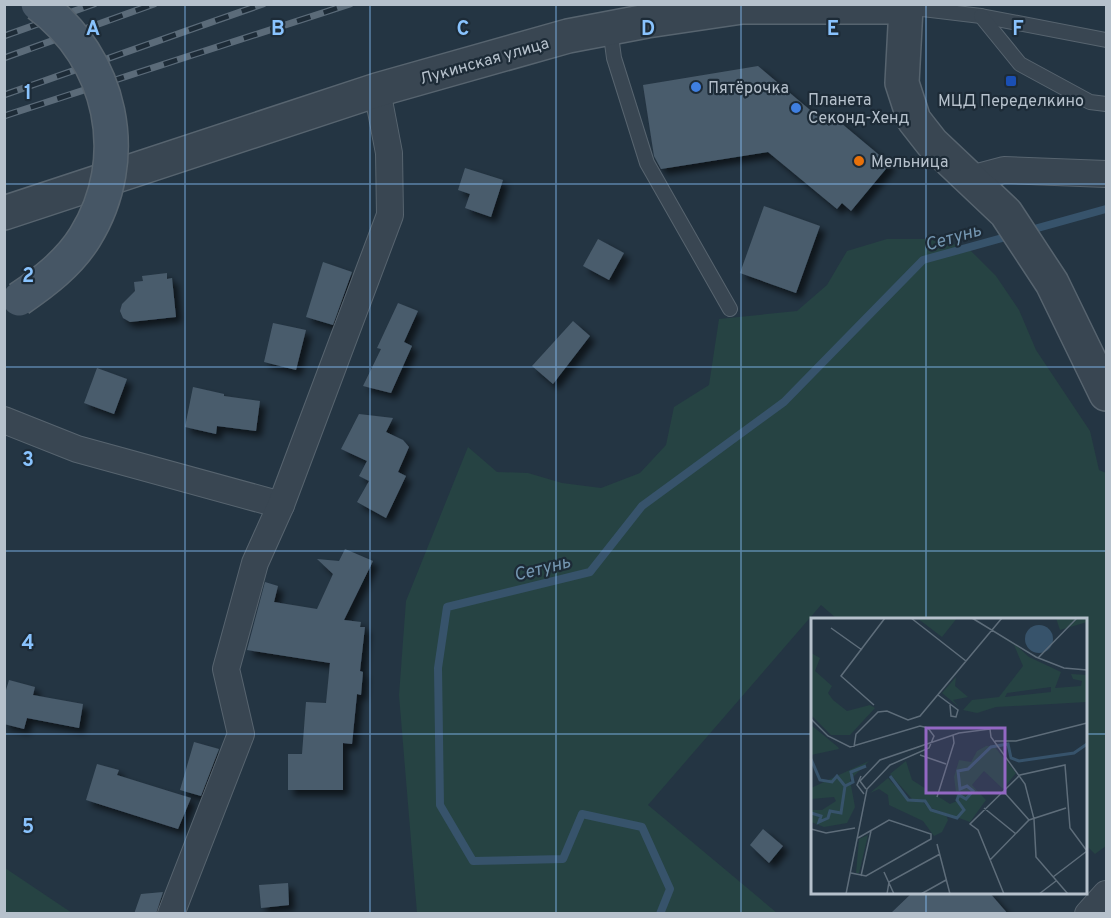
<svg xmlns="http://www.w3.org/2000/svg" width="1111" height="918" viewBox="0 0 1111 918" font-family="Overpass,sans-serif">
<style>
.green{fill:#264343}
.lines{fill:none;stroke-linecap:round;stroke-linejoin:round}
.stream{stroke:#37536b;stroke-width:8}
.building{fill:#4a5c6c;filter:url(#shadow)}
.service-casing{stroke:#57646f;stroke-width:16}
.minor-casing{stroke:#57646f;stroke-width:28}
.tertiary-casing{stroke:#57646f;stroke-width:36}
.service{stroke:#394652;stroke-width:14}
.minor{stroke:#394652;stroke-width:26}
.tertiary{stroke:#394652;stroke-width:33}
.rail-casing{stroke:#5b6b79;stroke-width:7}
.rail{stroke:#1d2b37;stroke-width:4.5;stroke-dasharray:14;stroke-linecap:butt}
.secondary-bridge-casing{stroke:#57646f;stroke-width:36;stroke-linecap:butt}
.secondary-bridge{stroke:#465665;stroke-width:33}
.grid{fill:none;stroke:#89c3fe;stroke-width:1.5;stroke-opacity:0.55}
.transit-dot{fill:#1a4fb4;stroke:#1d2b37;stroke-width:2}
.shop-dot{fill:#3f7fe0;stroke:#1d2b37;stroke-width:2}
.food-dot{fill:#e8710a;stroke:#1d2b37;stroke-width:2}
.labels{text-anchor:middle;stroke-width:4.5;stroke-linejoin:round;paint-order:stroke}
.street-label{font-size:16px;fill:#b6c1cc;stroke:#1d2b37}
.poi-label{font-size:16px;fill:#b6c1cc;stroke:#1d2b37;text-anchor:start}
.water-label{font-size:18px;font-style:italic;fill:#7496b1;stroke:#1d2b37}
.inset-river{fill:none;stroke:#37536b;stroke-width:3}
.inset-road{fill:none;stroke:#5e6d7a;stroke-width:1.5}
.view{fill:#9368c4;fill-opacity:0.15;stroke:#9368c4;stroke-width:3}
.inset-edge{fill:none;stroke:#b6c1cc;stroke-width:3}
.grid-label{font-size:20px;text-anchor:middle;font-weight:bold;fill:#89c3fe;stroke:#1d2b37;stroke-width:4.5;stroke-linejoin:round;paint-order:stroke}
</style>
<defs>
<filter id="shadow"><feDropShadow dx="5.5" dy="5.5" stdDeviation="3" flood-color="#0009"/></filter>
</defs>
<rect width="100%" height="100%" fill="#243543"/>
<g class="green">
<path d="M887,239h41l39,8 29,29 23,34 17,40 54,81 9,39 7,3v373l-11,8 -9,-9v-225l-249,-1 -16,-14 -173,200 129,108h-360l-18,-218 7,-94 62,-154 29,25 31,1 34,10 39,5 39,-15 26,-28 8,-38 35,-22 10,-66 78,-8 30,-26 20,-34z"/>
<path d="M4,868h1l67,45h-67z"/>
</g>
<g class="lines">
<g class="stream">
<path d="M1027,231l79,-22"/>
<path d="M660,914l10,-25 -28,-62 -60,-13 -19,45 -90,2 -33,-56 -2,-137 9,-61 143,-35 52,-66 142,-104 139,-142 90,-25"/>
</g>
</g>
<g class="building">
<path d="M758,66l71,60 6,-8 55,46 -39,47 -9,-8 -5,6 -69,-57 -107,17 -7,-13 -11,-71z"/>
<path d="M465,168l38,12 -12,37 -26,-9 5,-14 -12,-4z"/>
<path d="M764,206l56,20 -24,67 -56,-20z"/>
<path d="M598,239l26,14 -15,27 -26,-14z"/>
<path d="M323,262l29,10 -19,53 -27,-8z"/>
<path d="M167,273v6l5,-1 4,39 -46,5 -7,-4 -3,-7 2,-7 13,-13 -1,-9 9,-1 -1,-5z"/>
<path d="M398,303l20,8 -14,31 8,4 -21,47 -28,-7 18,-37 -4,-1z"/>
<path d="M573,321l17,15 -37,48 -21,-18z"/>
<path d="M273,323l33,7 -10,40 -32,-8z"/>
<path d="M97,368l30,11 -13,35 -30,-11z"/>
<path d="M193,387l31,7v2l36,5 -4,30 -39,-5 -1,8 -31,-7z"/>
<path d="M359,414l34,4 -7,14 17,8 6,7 -11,25 8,4 -20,42 -29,-16 12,-21 -10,-5 8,-15 -26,-12z"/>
<path d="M345,549l28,12 -29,59 17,2 -1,5h5l-5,44 3,1 -2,23 -4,-1 -5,50 -9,-1v47h-55v-36h14l4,-52 20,1 4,-40 -83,-13 18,-68 13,4 -4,16 43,7 16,-35 -16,-15 22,2z"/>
<path d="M9,680l26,7 -2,8 50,9 -4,24 -52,-10 -3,11 -20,-5v-27z"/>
<path d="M194,742l25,7 -18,47 -21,-6z"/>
<path d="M97,764l22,6 -2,5 74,23 -13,31 -92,-29z"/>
<path d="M763,829l20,17 -14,17 -19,-18z"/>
<path d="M288,883l1,22 -28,3 -2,-23z"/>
<path d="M163,892l-7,22h-22l7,-20z"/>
<path d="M913,892h76l19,22h-118z"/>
</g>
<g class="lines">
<defs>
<g id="service">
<path d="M906,7l75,9 125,24"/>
<path d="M981,16l39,48 70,38 16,2"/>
<path d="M610,28l4,30 33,105 83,146"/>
</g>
<g id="minor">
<path d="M970,179l34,-9 102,4"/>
<path d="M4,420l73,29 204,56"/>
<path d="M171,914l70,-180 -15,-65 29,-106 26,-58 109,-290 -1,-62 -12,-63"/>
<path d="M1088,914l18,-20"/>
</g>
<path id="tertiary" d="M4,213l373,-123 191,-54 79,-15 95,-14h164l-4,76 12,37 18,23 74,70 46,70 54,111"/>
</defs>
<use href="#service" class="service-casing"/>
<use href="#minor" class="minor-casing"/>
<use href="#tertiary" class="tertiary-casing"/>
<use href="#service" class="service"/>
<use href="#minor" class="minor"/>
<use href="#tertiary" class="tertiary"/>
<defs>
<g id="rail">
<path d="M4,36l90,-32"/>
<path d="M4,58l150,-54"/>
<path d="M4,95l259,-91"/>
<path d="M4,116l346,-112"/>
</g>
</defs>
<use href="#rail" class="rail-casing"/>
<use href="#rail" class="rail"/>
<defs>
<path id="secondary-bridge" d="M19,299c25,-17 50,-36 66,-62 49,-79 27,-179 -47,-233"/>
</defs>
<use href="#secondary-bridge" class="secondary-bridge-casing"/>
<use href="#secondary-bridge" class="secondary-bridge"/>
</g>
<path class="grid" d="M185,4v910M370,4v910M556,4v910M741,4v910M926,4v616M4,184h1102M4,367h1102M4,551h1102M4,734h808M1086,734h20M926,892v22"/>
<rect class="transit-dot" x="1005" y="75" width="12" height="12" rx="3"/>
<g class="shop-dot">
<circle cx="696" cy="87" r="6"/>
<circle cx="796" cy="108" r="6"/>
</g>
<circle class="food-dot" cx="859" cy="161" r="6"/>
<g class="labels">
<g class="street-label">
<text transform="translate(484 60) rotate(-16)" y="6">Лукинская улица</text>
</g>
<g class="poi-label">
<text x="708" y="93">Пятёрочка</text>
<text x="808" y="105">Планета<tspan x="808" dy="18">Секонд-Хенд</tspan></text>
<text x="1011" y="106" text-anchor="middle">МЦД Переделкино</text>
<text x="871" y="167">Мельница</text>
</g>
<g class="water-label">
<text transform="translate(953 237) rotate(-16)" y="6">Сетунь</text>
<text transform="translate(542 568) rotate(-14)" y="6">Сетунь</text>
</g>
</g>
<g transform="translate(811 618)">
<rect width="276" height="276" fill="#243543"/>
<path d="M106,0h40l-15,19zM245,0h31v4l-27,8zM184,15l23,14 11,10 32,15 -6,16 26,-2 1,-5 -9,-2 -2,-5 16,1v27l-91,5 -19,6 -14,-3 9,-10 27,-3 24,-31 -9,-21zM240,69v5l-46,5 2,-4zM0,35l9,5 -5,13 17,15 -4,7 5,7 14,11 23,-6 5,3 -25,27h-19l-20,-20zM145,59l-1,9 13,11 -15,3 6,7 -17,-14zM0,107l27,22 1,2 -28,6zM175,128h8l22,27 -13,16 -19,-18 -12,14 14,15 -16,22 -39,-14 -7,-8 -12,-1 -22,-25 16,-13 6,19 38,24 7,-3 -3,-24 5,-17 12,2 6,-11zM58,143l-19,19 5,27 -8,16 -23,4 -13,-5v-12h11l14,-9 -2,-4 -23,2v-11zM77,160l20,22 15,2 8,9 15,4 2,5 -6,12 -8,4 -11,-15 -34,-16 -1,-10 -9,-6 -9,4zM57,217l-9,38h-3l3,-34z" fill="#264343" fill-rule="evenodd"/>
<path d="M214 21a14 14 0 1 1 28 0a14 14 0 1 1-28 0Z" fill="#37536b"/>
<path class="inset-river" d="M0,141l9,21 12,2 5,-6 8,10 8,-4 -2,-10 15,-6M79,158l18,24 17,1 6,9 26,8 7,-8 -7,-10 2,-5 7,4 7,-8 -6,-5 -7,3 -2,-18 10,-2 23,-22 17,-3 3,14 8,3 55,-8 13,-9M0,195l10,3 -2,6 9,-4 2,-7 11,2 4,-27"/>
<path class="inset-road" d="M100,0l55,43M161,0l64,39 28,11 23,2M20,10l31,22M227,40l39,-40M127,77l20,15 -2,7 -5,-1 -1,-11M63,87l-33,-29 44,-58M0,101l17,17 22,11 70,-21 8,2 6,8 -5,12 -39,17 -23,24 -21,105M184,123h21l71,-18M43,129l2,-13 22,-22 9,-1 21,9 12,-4 82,-98M109,137l26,9M50,158l-4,9 7,9M55,171l-6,-8 20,-21 79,-27 31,-4 1,8 34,47 9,35 2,38 32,37M193,174l25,28M126,179l17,-54 -1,-8M173,190l32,26M0,211l15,4 29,-5M126,226l13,50M179,242l39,-40 37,-12M73,254l10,22M40,255l15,3 65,-37v-5l-42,-14 -31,18M50,258l10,-45M242,259l34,-26M76,276l2,-12 51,-28M110,276l25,-14M193,276l-26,-64 -8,-6 50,-49 45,-10 5,63 17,23M228,276l17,-13"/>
<path class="view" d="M115,110h79v65h-79z"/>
<rect width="276" height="276" class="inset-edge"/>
</g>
<g class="grid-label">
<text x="93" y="35">A</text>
<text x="278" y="35">B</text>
<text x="463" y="35">C</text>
<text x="648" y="35">D</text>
<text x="833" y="35">E</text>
<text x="1018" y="35">F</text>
<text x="28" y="99">1</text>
<text x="28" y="282">2</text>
<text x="28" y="466">3</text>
<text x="28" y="649">4</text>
<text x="28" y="833">5</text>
</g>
<rect width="1111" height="918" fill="none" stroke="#b6c1cc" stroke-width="12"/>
</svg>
